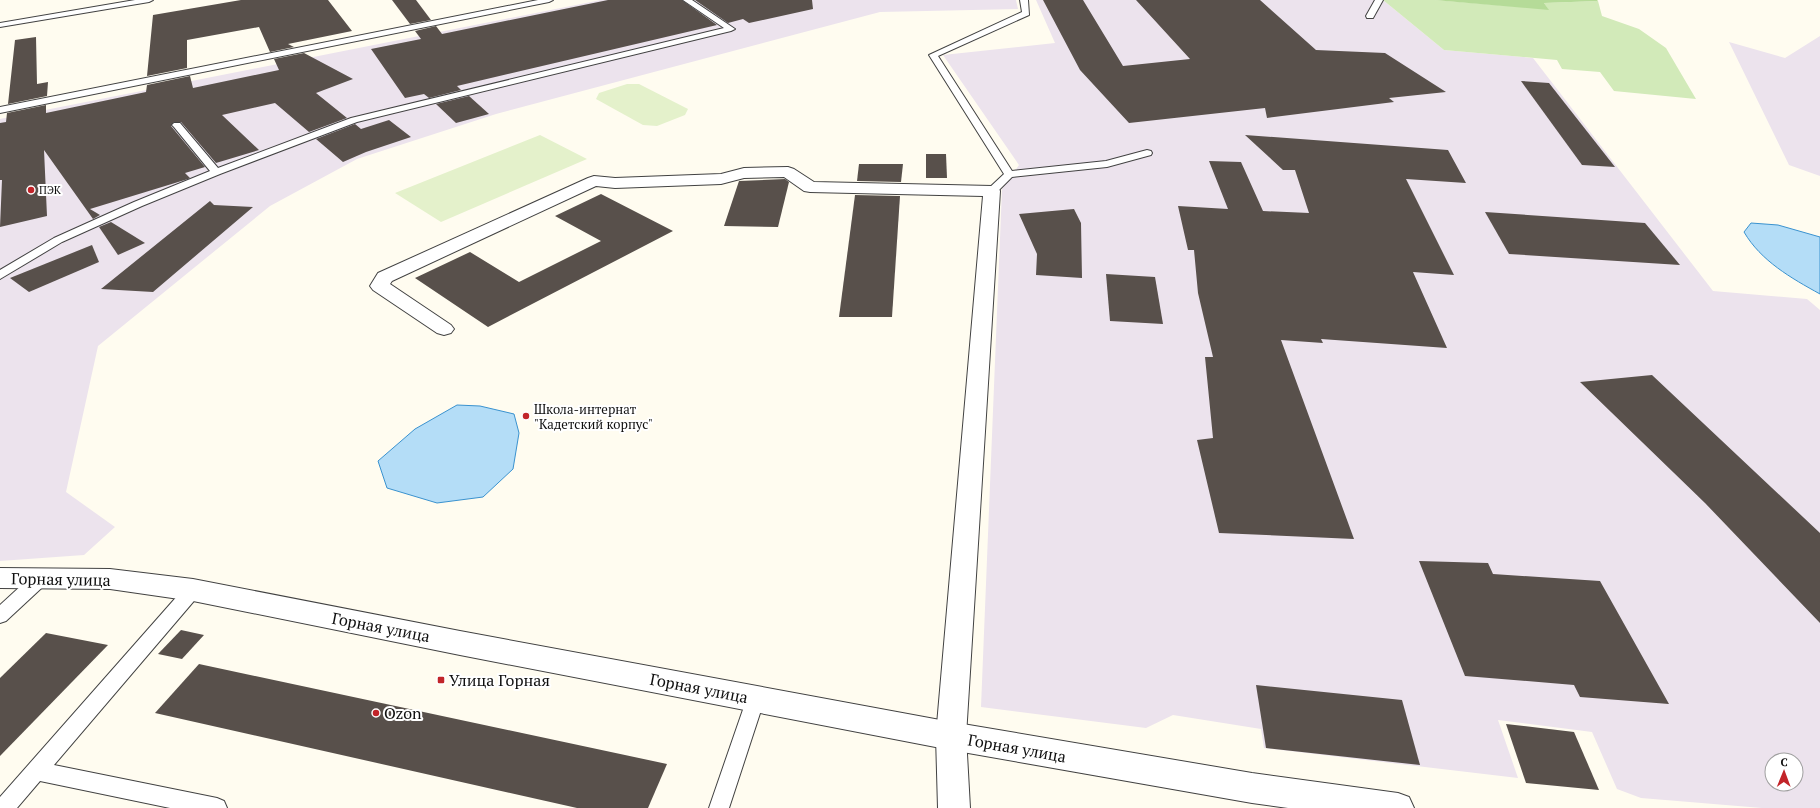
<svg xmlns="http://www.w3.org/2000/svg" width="1820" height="808" viewBox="0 0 1820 808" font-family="'PT Serif',serif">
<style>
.industrial{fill:#ece3ed;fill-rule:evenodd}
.green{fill:#d2eab9}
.forest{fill:#b5db98}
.pitch{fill:#e4f1cb}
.water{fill:#b4ddf7;stroke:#3a92cf}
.building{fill:#58504b}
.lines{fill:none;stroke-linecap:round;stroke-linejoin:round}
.service-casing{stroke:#424242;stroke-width:2}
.minor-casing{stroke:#424242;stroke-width:2}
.tertiary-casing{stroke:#424242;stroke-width:2}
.service{fill:#fff;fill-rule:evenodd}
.minor{fill:#fff;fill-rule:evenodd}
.tertiary{fill:#fff;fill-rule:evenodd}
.poi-dot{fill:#c22429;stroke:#fff;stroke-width:1.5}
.labels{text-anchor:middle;stroke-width:4;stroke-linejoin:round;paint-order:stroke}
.far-poi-label{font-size:11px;fill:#0f0f0f;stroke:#fff;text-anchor:start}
.poi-label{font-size:13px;fill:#0f0f0f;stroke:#fff;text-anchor:start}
.near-street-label{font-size:16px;fill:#0f0f0f;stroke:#fff}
.near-poi-label{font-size:16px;fill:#0f0f0f;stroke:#fff;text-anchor:start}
</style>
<rect width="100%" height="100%" fill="#fffcf0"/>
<g class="industrial">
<path d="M601,0h415l2,9 -138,3 -384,102 -139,45 -87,47 -172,140 -32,146 49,35 -31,28 -84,6v-442z"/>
<path d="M1036,0h347l61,50 89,8 180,233 94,8 13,11v498h-58l-121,-10 -24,-9 -25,-57 -94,-12 20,58 -254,-30 -3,-19 -88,-14 -27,13 -165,-21 21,-518 17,-24 -76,-110 112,-12zM1772,760h24v24h-24z"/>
<path d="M1820,36v140l-31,-11 -60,-123 56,16z"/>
</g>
<path class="green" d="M1383,0h51l114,9 -4,-6 54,-2 4,15 37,13 27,19 30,51 -82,-8 -14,-19 -38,-3 -5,-9 -113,-10z"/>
<path class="forest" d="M1434,0h163l1,1 -54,2 5,7z"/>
<g class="pitch">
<path d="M627,84h12l49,25 -3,6 -28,11 -14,-1 -47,-26 3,-6z"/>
<path d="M540,135l47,24 -146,63 -46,-29z"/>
</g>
<g class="water">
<path d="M1751,223l27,2 42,12v57c-29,-16 -59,-33 -76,-62z"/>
<path d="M457,405l23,1 34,8 5,19 -6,36 -30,28 -46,6 -50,-15 -9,-27 37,-32z"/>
</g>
<g class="building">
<path d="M241,0h87l24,31 -64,13 6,3 -24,5 -11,-25 -72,13v28l-40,8 6,-61z"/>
<path d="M392,0h24l15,20 -21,4z"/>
<path d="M608,0h74l35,25 -260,61 4,4 -32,8 -5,-4 -19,4 -34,-49 50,-10 -6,-8 21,-5 6,8z"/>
<path d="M695,0h117l1,9 -64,14 -6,-4 -15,4z"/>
<path d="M1043,0h40l40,66 67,-7 -54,-59h124l56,50 69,3 61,39 -57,6 5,4 -127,16 -2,-10 -136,15 -49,-53z"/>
<path d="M36,37l1,47 11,-2 -1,14 -39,8 7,-64z"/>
<path d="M304,53l49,26 -37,14 31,25 -38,14 -34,-29 -53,12 37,35 -43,13 -35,-41h-7l-3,4 34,41 -20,6 5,5 -2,1 -98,30 10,6 -7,4 -49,-69 3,66 -47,11 2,-47h-2v-57l6,-1 1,-9 39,-8v8l100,-21 1,-7 43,-9 3,12 86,-18 -5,-11z"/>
<path d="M1521,81l28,2 66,84 -33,-2z"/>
<path d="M469,96l20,18 -33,9 -20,-19z"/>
<path d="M389,120l22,17 -45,15 -23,10 -27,-23 39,-15 6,5z"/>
<path d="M1245,135l203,15 18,33 -60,-4 48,96 -41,-3 34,76 -126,-9 2,4 -42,-3 73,199 -135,-6 -22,-93 16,-2 -8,-81h8l-15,-64 -4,-43h-6l-10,-44 50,3 -19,-48 32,1 22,49 46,2 -14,-43h-12z"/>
<path d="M926,154h20l1,24h-21z"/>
<path d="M859,164h44l-2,18 -44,-1z"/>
<path d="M785,179l4,3 -11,45 -54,-1 15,-45z"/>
<path d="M601,194l72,37 -185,96 -73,-49 55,-26 49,30 82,-41 -46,-25z"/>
<path d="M855,195l45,1 -8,121h-53z"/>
<path d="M210,201l4,4 39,2 -100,85 -52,-3z"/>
<path d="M1074,209l7,14 1,55 -46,-3 1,-21 -18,-40z"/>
<path d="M1485,212l160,11 35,42 -171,-11z"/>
<path d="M111,222l34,21 -27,12 -19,-28z"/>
<path d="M92,245l7,17 -70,30 -19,-14z"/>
<path d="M1106,274l49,3 8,47 -53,-3z"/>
<path d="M1652,375l168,158v90l-115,-120 -125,-121z"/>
<path d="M1419,561l69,2 5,11 107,7 69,123 -89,-7 -6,-12 -109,-9z"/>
<path d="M181,630l23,5 -22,24 -24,-5z"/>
<path d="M46,633l62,12 -108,111v-78z"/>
<path d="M199,664l468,100 -19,44h-71l-422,-95z"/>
<path d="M1256,685l146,15 18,65 -154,-17z"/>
<path d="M1506,724l68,8 25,58 -73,-7z"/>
</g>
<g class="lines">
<defs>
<g id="service">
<path d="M135,0h18l-4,2 -149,25v-4z"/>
<path d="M538,0h15l-4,2 -549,111v-6z"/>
<path d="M683,0h9l43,29 -4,2 -374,91 -137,52 -78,32 -80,36 -62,37v-9l54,-32 80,-36 76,-31 -36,-44 -2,-2 2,-2h6l38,45 133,-50 373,-90z"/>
<path d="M1020,0h8l1,15 -91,41 74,115 94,-10 41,-11 4,1 1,2 -1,2 -44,12 -95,10 -16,16h-8l-1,-2 1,-2 16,-15 -75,-119 93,-43z"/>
<path d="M1375,0h8l-10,18h-6l-1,-2z"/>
<path d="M42,570l6,2 2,5 -2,5 -42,39 -6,2v-18l36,-33z"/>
<path d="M193,583l6,2 2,5 -2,5 -145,170 163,33 7,3 3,7h-57l-130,-27 -23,27h-17v-11l187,-212z"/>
<path d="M756,690l7,2 2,6 -36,110h-20l38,-110 2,-6z"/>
</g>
<path id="minor" d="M788,167l6,2 20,13 178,4 6,1 2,4 -34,545 4,72h-32l-2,-72 47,-540 -173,-4 -6,-1 -20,-14 -40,1 -23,6 -106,4 -19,-2 -204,95 -2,3 61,41 3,4 -3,4 -7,2 -7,-2 -64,-43 -3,-4 8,-13 210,-95 6,-2 21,2 106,-4 23,-6z"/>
<path id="tertiary" d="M0,568l110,1 83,10 267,52 491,91 301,51 146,20 11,4 5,11h-126l-36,-5 -301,-53 -491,-95 -267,-54 -83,-12 -110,-1z"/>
</defs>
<use href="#service" class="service-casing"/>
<use href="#minor" class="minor-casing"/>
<use href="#tertiary" class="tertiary-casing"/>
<use href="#service" class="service"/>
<use href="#minor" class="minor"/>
<use href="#tertiary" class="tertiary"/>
</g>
<g class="poi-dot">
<circle cx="31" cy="190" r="4"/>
<circle cx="526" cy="416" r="4"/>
<rect x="437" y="676" width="8" height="8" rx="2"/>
<circle cx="376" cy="713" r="4"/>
</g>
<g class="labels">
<g class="far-poi-label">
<text x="39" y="194">ПЭК</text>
</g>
<g class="poi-label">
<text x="534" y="414">Школа-интернат<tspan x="534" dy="15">"Кадетский корпус"</tspan></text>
</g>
<g class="near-street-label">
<text transform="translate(61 579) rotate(1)" y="6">Горная улица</text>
<text transform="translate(381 627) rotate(11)" y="6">Горная улица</text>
<text transform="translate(699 688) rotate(11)" y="6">Горная улица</text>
<text transform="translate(1017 748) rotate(10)" y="6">Горная улица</text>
</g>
<g class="near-poi-label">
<text x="449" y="686">Улица Горная</text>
<text x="384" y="719">Ozon</text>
</g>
</g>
<g transform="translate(1784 772) rotate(1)"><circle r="19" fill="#ffffff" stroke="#9f9f9f"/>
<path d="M0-3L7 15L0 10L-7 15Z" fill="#c22429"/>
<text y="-6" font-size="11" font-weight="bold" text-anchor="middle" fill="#0f0f0f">С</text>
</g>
</svg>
